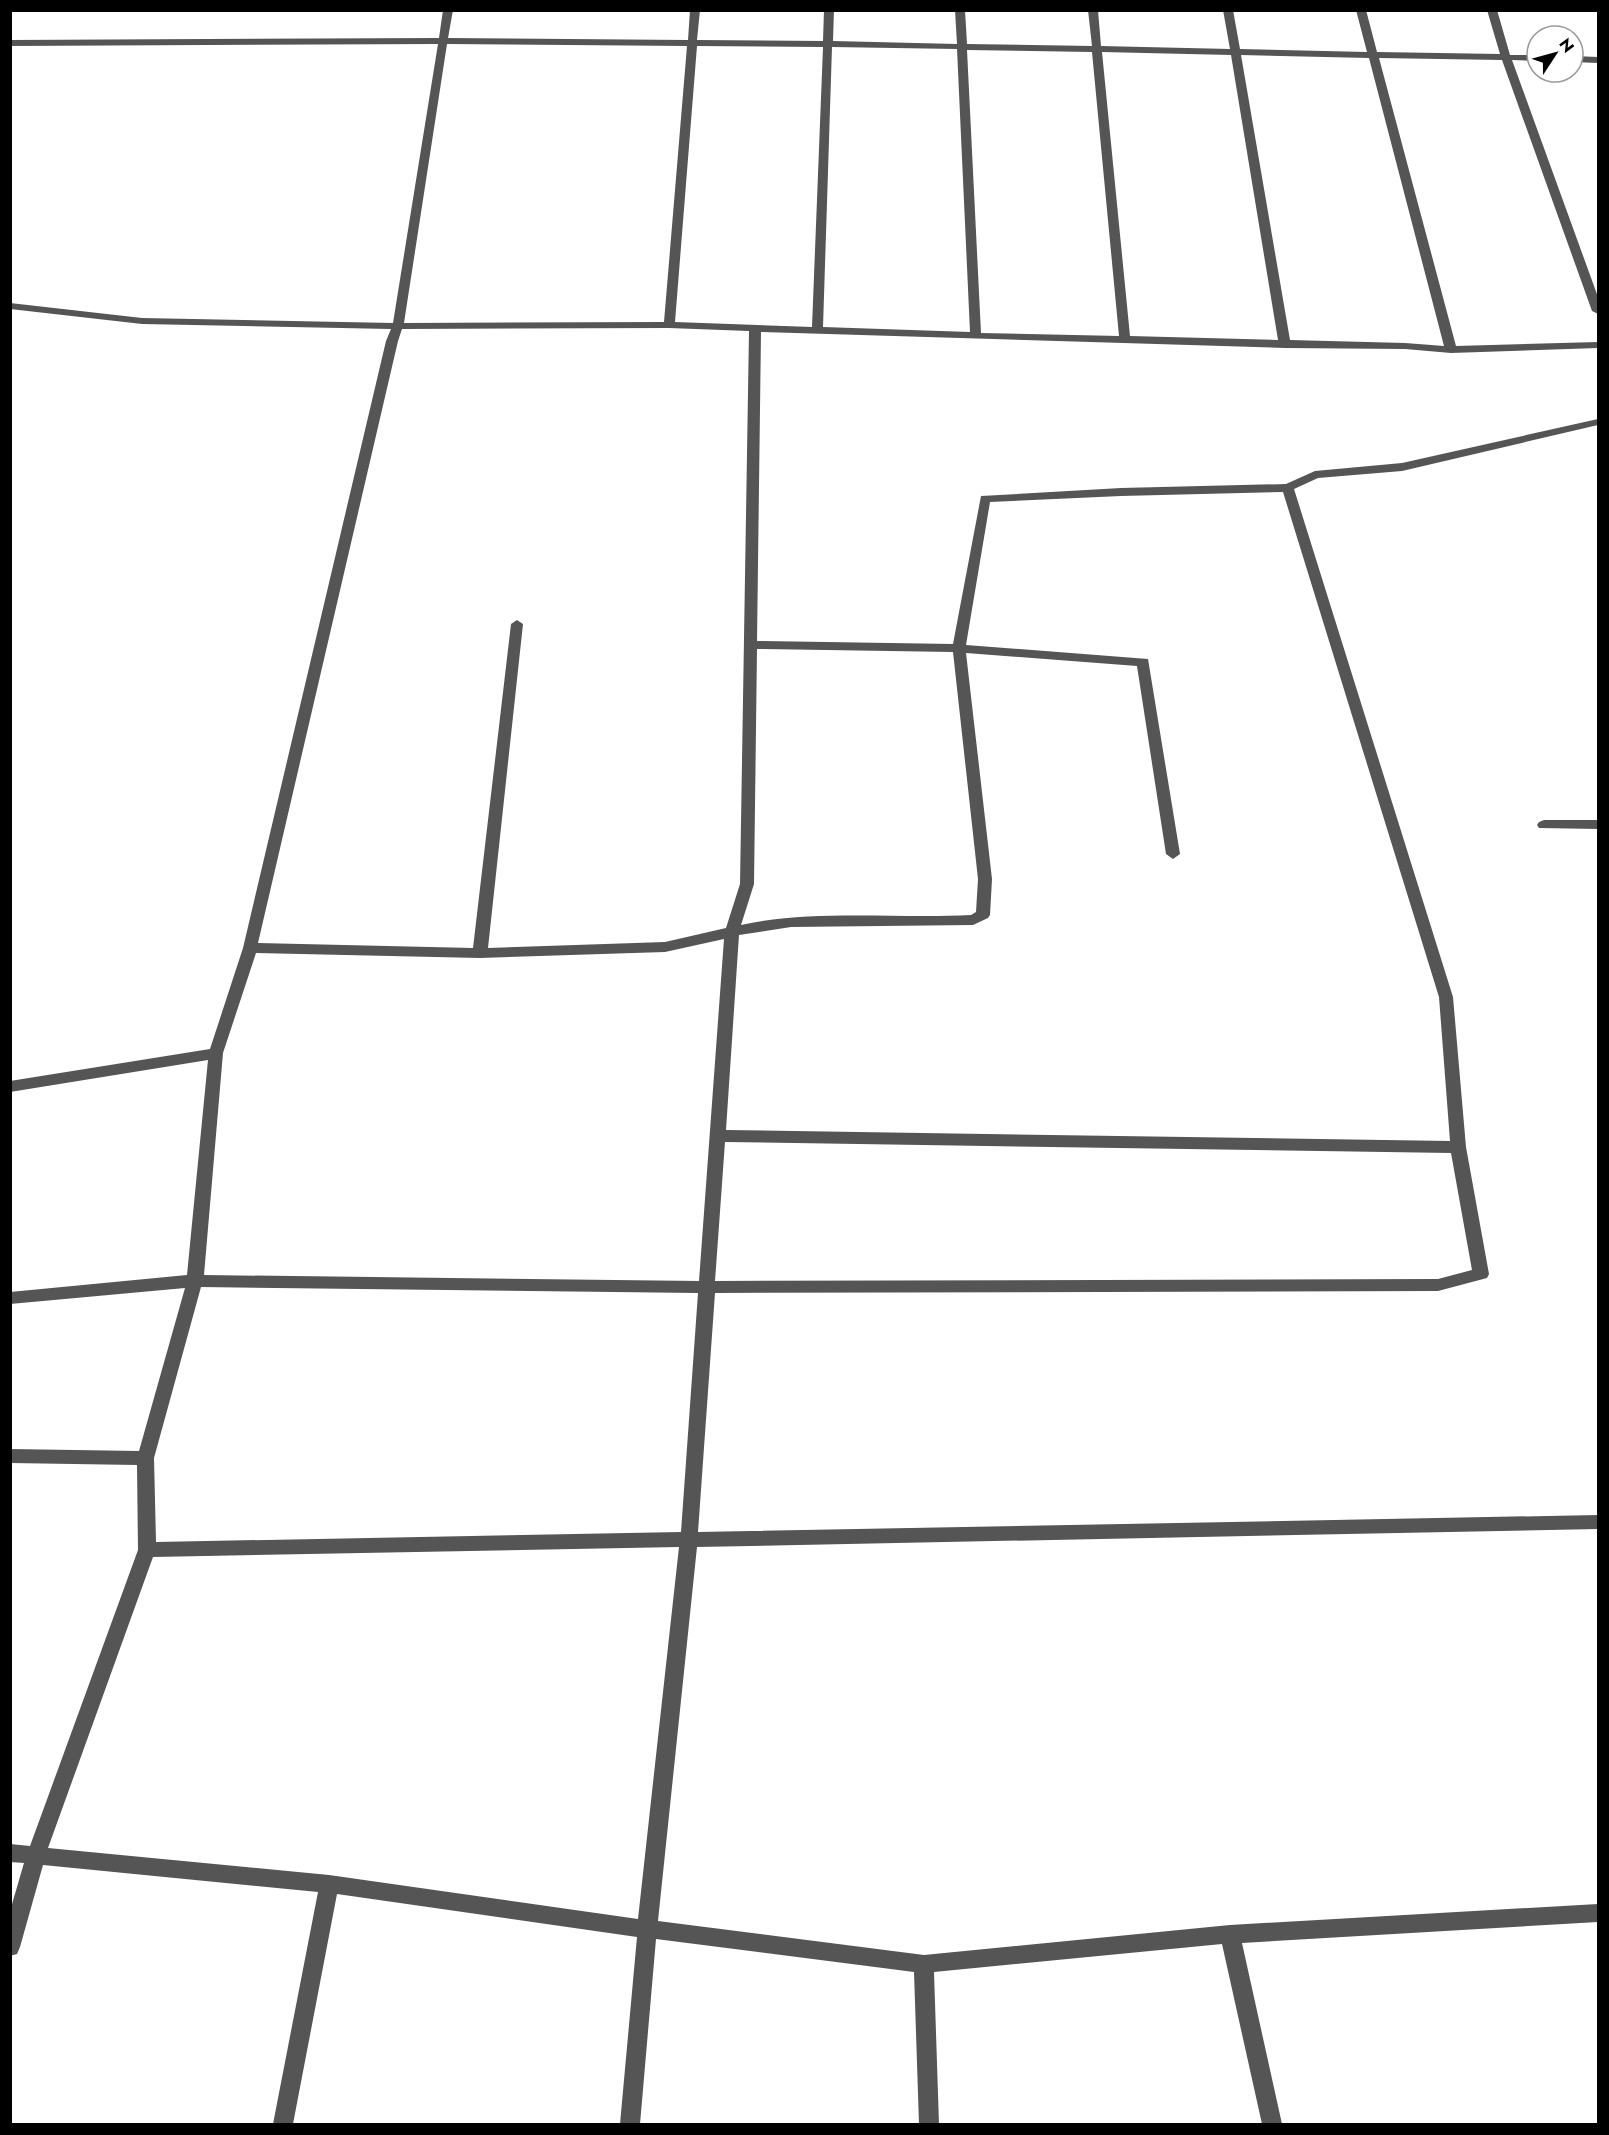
<svg xmlns="http://www.w3.org/2000/svg" width="1609" height="2135" viewBox="0 0 1609 2135" font-family="Jost,sans-serif">
<style>
.lines{fill:none;stroke-linecap:round;stroke-linejoin:round}
.minor{fill:#555;fill-rule:evenodd}
</style>
<rect width="100%" height="100%" fill="#fff"/>
<g class="lines">
<g class="minor">
<path d="M443,10h10l-5,28 240,2 2,-30h10l-3,30 126,1 1,-31h10l-1,31 124,3 -2,-34h10l2,34 125,2 -4,-36h10l3,36 129,3 -7,-39h10l7,39 127,3 -11,-42h10l11,42 123,2 -13,-44h10l13,45h27v6l-25,-1 86,237v17l-6,-3 -90,-251 -123,-2 77,288 142,-4v6l-147,5 -46,-4 -120,-1 -524,-16 -4,309 196,3 28,-148 140,-8 165,-4 29,-13 87,-8 196,-44v6l-196,46 -84,7 -24,11 159,508 13,150 23,127 -2,4 -49,13 -723,2 -17,239 900,-17v14l-901,18 -39,374 266,34 306,-30 368,-21v18l-356,21 40,181h-20l-40,-180 -288,28 5,152h-20l-5,-152 -258,-33 -16,185h-20l17,-187 -300,-43 -44,230h-20l45,-232 -275,-27 -23,82 -3,7 -7,2v-45l14,-48 -14,-1v-18l20,2 108,-296 -1,-85 -127,-2v-14l129,2 46,-163 -175,16v-12l177,-17 21,-215 -198,32v-11l200,-32 33,-101 143,-607 5,-12 -249,-5 -132,-15v-6l132,15 251,5 45,-279 -428,2v-6l429,-2zM447,44l240,2 -23,276 -260,1zM697,46l126,1 -11,280 -137,-5zM832,47l125,2 13,283 -147,-5zM967,50l125,2 27,284 -138,-3zM1102,52l129,3 47,285 -148,-4zM1241,55l128,3 75,288 -39,-3 -115,-3zM669,328l80,3 -9,553 -14,44 -61,14 -177,6 35,-324 -6,-4 -6,4 -38,324 -215,-5 140,-602 4,-12zM1283,492l156,505 11,144 -724,-11 13,-195 52,-8 182,-2 15,-7 2,-3 2,-36 -26,-226 171,13 29,188 7,5 7,-5 -32,-195 -182,-14 24,-143 131,-6zM757,649l196,3 25,227 -2,33 -5,3c-74,4 -159,-6 -230,10l13,-41zM724,939l-25,342 -495,-6 19,-222 33,-100 224,5 185,-6zM725,1142l726,11 21,117 -34,9 -723,2zM201,1287l497,6 -17,239 -525,10 -2,-84zM679,1547l-41,372 -309,-44 -281,-27 105,-291z"/>
<path d="M1573,56l25,1v6l-25,-1z"/>
<path d="M1544,820h54v9l-59,-1 -2,-3 2,-3z"/>
</g>
</g>
<rect width="1609" height="2135" fill="none" stroke="#000000" stroke-width="24"/>
<g transform="translate(1555 54) rotate(54)"><circle r="28" fill="#ffffff" stroke="#999999" stroke-width="1.5"/>
<path d="M0-4.5L10 22L0 15L-10 22Z" fill="#000000"/>
<text y="-9" font-size="16" font-weight="bold" text-anchor="middle" fill="#000000">N</text>
</g>
</svg>
